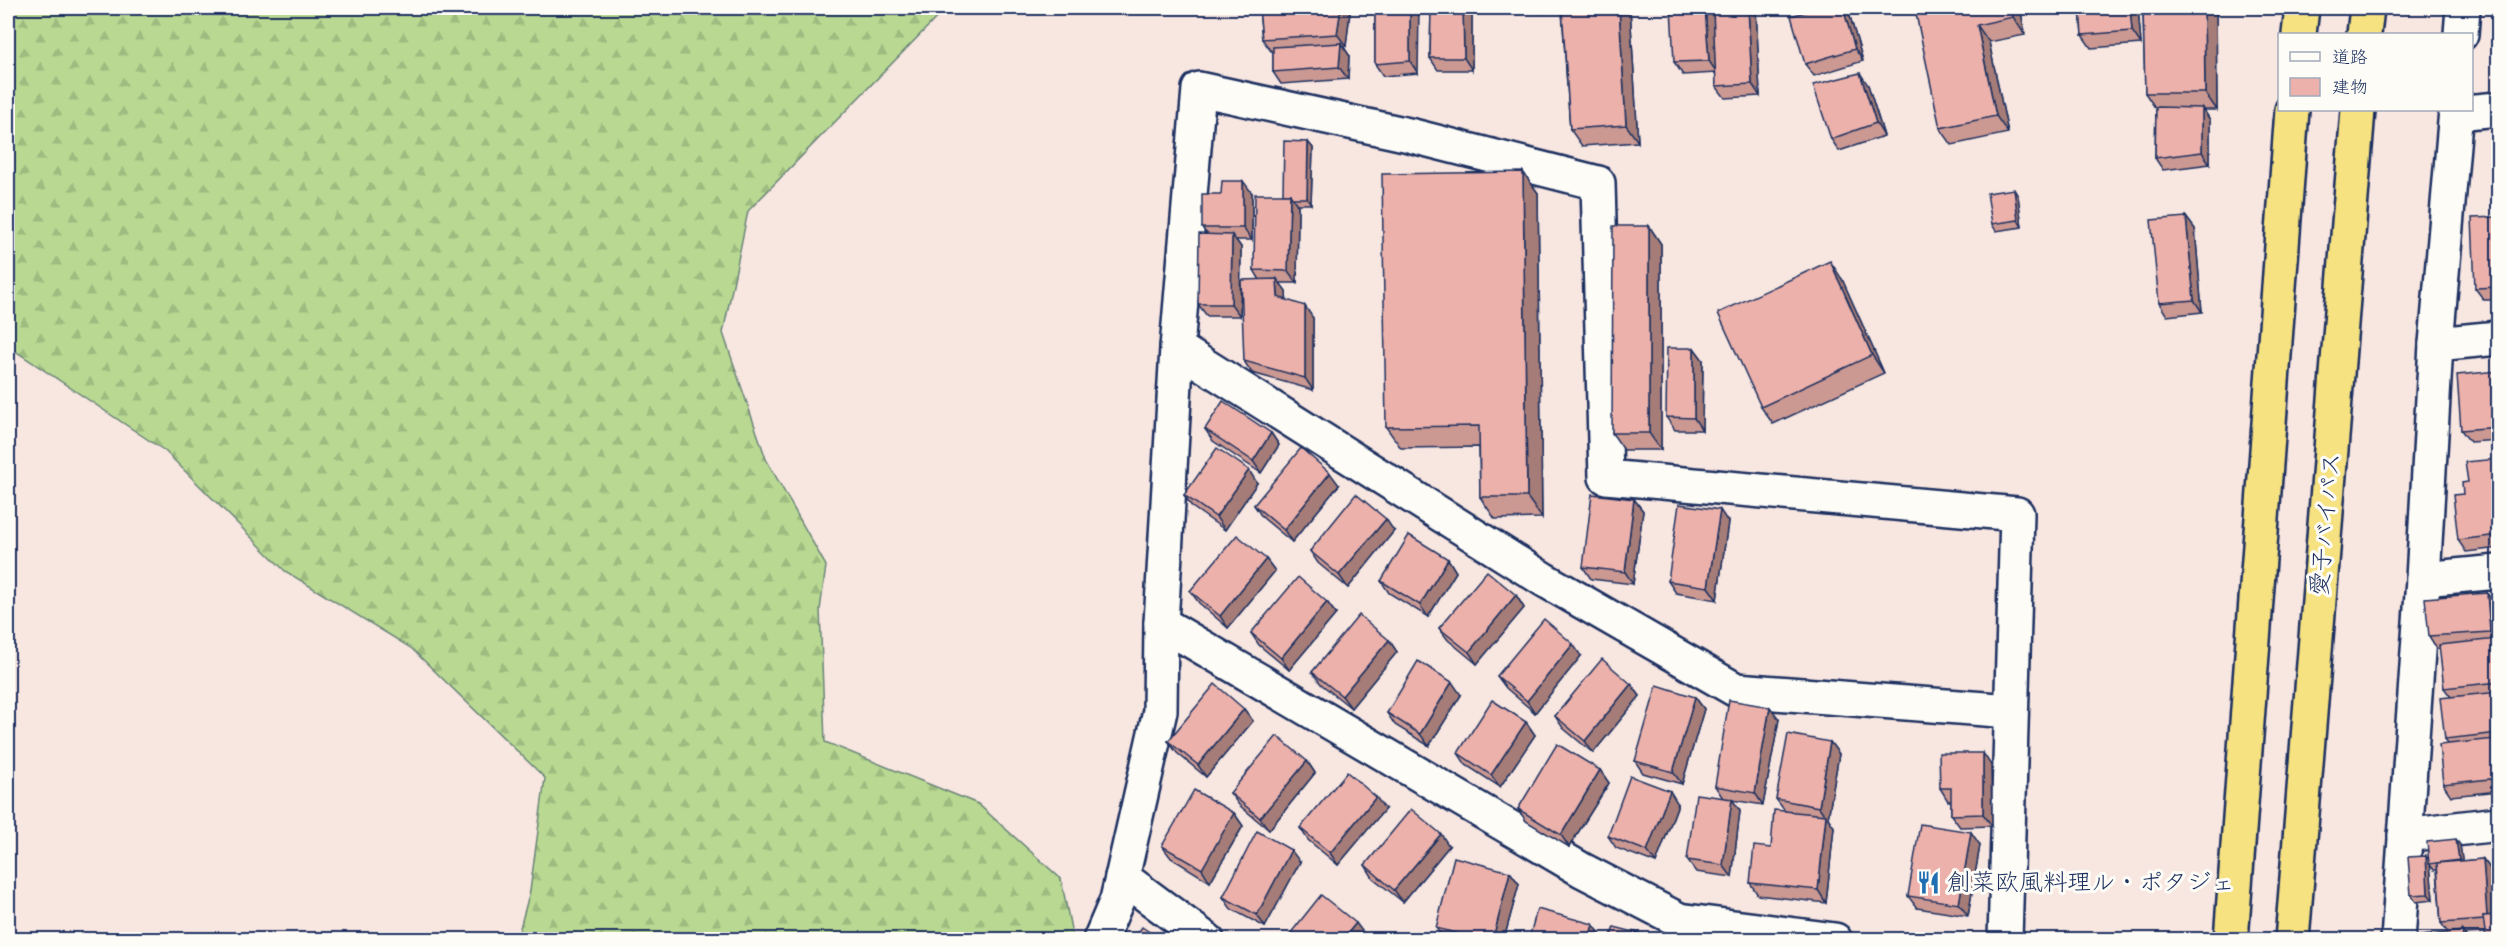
<svg xmlns="http://www.w3.org/2000/svg" width="2506" height="947" viewBox="0 0 2506 947" font-family="'Indie Flower','Klee One',sans-serif">
<style>
.forest{fill:url(#forest-firs);stroke:#6a8478;stroke-width:1.5}
.lines{fill:none;stroke-linecap:round;stroke-linejoin:round}
.minor-casing{stroke:#1b2f5e;stroke-width:38}
.trunk-casing{stroke:#1b2f5e;stroke-width:38}
.minor{stroke:#fdfcf7;stroke-width:33}
.trunk{stroke:#f6e281;stroke-width:33}
.wall{fill:#cb9892;stroke:#1b2f5e;stroke-width:1.5}
.shaded-wall{fill:#a57c77;stroke:#1b2f5e;stroke-width:1.5}
.building{fill:#ecb1aa;stroke:#1b2f5e;stroke-width:1.5}
.labels{text-anchor:middle;stroke-width:6;stroke-linejoin:round;paint-order:stroke}
.street-label{font-size:24px;fill:#1b2f5e;stroke:#fdfcf7}
.poi-label{font-size:24px;fill:#1b2f5e;stroke:#fdfcf7;text-anchor:start}
</style>
<defs>
<pattern id="forest-firs" width="22" height="20" patternUnits="userSpaceOnUse" patternTransform="scale(1.5)"><rect width="22" height="20" fill="#b9d992"/><path d="M5 1l3.5 6h-7zM16 11l3.5 6h-7z" fill="#9ebb80"/></pattern>
</defs>
<rect width="100%" height="100%" fill="#f8e6e0"/>
<filter id="ink" filterUnits="userSpaceOnUse"><feTurbulence type="fractalNoise" baseFrequency=".0167" numOctaves="2"/><feDisplacementMap in="SourceGraphic" scale="12" xChannelSelector="R" yChannelSelector="G"/><feConvolveMatrix kernelMatrix="1 2 1 2 8 2 1 2 1" color-interpolation-filters="sRGB"/></filter>
<g filter="url(#ink)">
<path class="forest" d="M8,8h938l-198,203 -25,122 43,126 60,107 -6,44 5,132 153,62 83,75 12,60h-556l13,-48 15,-113 -134,-130 -126,-77 -120,-120 -157,-105z"/>
<g class="lines">
<defs>
<g id="minor">
<path d="M2461,34l2,-26"/>
<path d="M2456,113l42,-4"/>
<path d="M2436,344l62,-6"/>
<path d="M1177,348l366,231 193,111 275,21"/>
<path d="M2423,579l13,-235 20,-234"/>
<path d="M1161,623l421,247 97,50 156,20"/>
<path d="M2405,835l93,-11"/>
<path d="M1122,877l85,63"/>
<path d="M1100,940l17,-40 43,-189 1,-88 16,-275 22,-259 210,46 189,48 8,294 411,37 -12,426"/>
<path d="M2398,940l25,-361 75,-7"/>
</g>
<g id="trunk">
<path d="M2299,34l3,-26"/>
<path d="M2364,34l3,-26"/>
<path d="M2231,940l61,-830"/>
<path d="M2292,940l66,-830"/>
</g>
</defs>
<use href="#minor" class="minor-casing"/>
<use href="#trunk" class="trunk-casing"/>
<use href="#minor" class="minor"/>
<use href="#trunk" class="trunk"/>
</g>
<g class="wall">
<path d="M1259,8h87l4,4 -4,34h-3l6,9 -1,24 -67,5 -8,-12v-21h-2l-9,-12z"/>
<path d="M1375,8l43,65 -35,3 -8,-12z"/>
<path d="M1431,8h41v62h-34l-8,-12z"/>
<path d="M1536,8h94l8,134 -56,4 -12,-17 -8,-118 -22,2z"/>
<path d="M1756,8l4,88 -35,2 -9,-12v-13l-33,2 -9,-13z"/>
<path d="M1947,8h70l4,4 4,23 -36,7 19,91 -56,12 -12,-17z"/>
<path d="M2080,8h58l3,36 -50,4 -9,-13z"/>
<path d="M2143,8h73l1,102h-13l6,10v44l-47,6 -8,-12 1,-49 -11,-16z"/>
<path d="M1849,13l14,48 -49,15 -9,-12z"/>
<path d="M1868,85l16,51 -45,15 -8,-12z"/>
<path d="M1308,142l5,6 -2,56h-14l1,2 -1,77h-17l6,8v9l27,18v72l-61,-17 -8,-12 16,-81 -6,-10 29,-76z"/>
<path d="M1523,172l15,21 4,325 -47,1 -15,-22 -1,-50 -78,1 -15,-21z"/>
<path d="M1252,193v47h-16l5,7 -1,69h-33l-9,-12 9,-70 -5,-6z"/>
<path d="M2018,196l4,31 -26,4 -4,-7z"/>
<path d="M2186,217l9,12 7,83 -35,4 -8,-13z"/>
<path d="M2499,217v83h-15l-9,-12z"/>
<path d="M1649,226l12,18v206h-37l-12,-17z"/>
<path d="M1842,279l42,94 -111,51 -12,-17z"/>
<path d="M1694,348l9,12 -1,70h-27l-9,-13z"/>
<path d="M2499,371v69l-29,2 -9,-12z"/>
<path d="M1205,429l66,4 8,12 -18,28 -48,-32z"/>
<path d="M2499,462v86l-33,4 -8,-12 5,-46 5,-12z"/>
<path d="M1257,483l-32,47 -33,-23 -8,-12z"/>
<path d="M1339,485l-47,57 -30,-25 -8,-12z"/>
<path d="M1634,499l9,12 -10,73 -42,-5 -8,-12z"/>
<path d="M1728,522l-11,78 -41,-7 -8,-12z"/>
<path d="M1394,531l-46,57 -30,-25 -8,-12z"/>
<path d="M1266,559l9,12 -47,57 -29,-25 -9,-12z"/>
<path d="M1448,559l8,13 -28,45 -39,-24 -8,-12z"/>
<path d="M1516,595l8,13 -47,56 -29,-24 -9,-12z"/>
<path d="M1327,602l9,12 -47,56 -30,-25 -8,-12z"/>
<path d="M2495,605l4,35v151l-48,5 -8,-12 5,-40 -3,-5 6,-42 -7,-9 -4,-40 -3,1 -8,-13z"/>
<path d="M1389,640l8,12 -46,56 -30,-24 -9,-12z"/>
<path d="M1581,656l-46,57 -29,-25 -9,-12z"/>
<path d="M1631,684l9,12 -47,57 -30,-25 -8,-12z"/>
<path d="M1461,695l-32,51 -34,-21 -8,-12z"/>
<path d="M1695,697l9,12 -22,75 -39,-11 -8,-12z"/>
<path d="M1244,709l9,12 -47,56 -29,-24 -9,-12z"/>
<path d="M1779,719l-16,86 -31,-5 8,11 -8,66 -36,-5 -9,-12 36,-62 -8,-12z"/>
<path d="M1526,722l9,13 -35,52 -34,-22 -8,-12z"/>
<path d="M1830,742l9,12 -11,64 6,9 -8,76 -68,-8 -8,-12 21,-35 14,-37 -9,-12z"/>
<path d="M1307,761l8,12 -46,57 -30,-25 -9,-12z"/>
<path d="M1991,765l1,61 -32,1 -9,-12v-14h-3l-8,-13z"/>
<path d="M1600,770l9,13 -40,64 -43,-26 -8,-12z"/>
<path d="M1678,804l-22,59 -40,-15 -8,-12z"/>
<path d="M1385,809l-47,56 -30,-25 -8,-12z"/>
<path d="M1234,813l9,13 -33,56 -39,-24 -9,-12z"/>
<path d="M1980,845l-12,71 -51,-8 -9,-12z"/>
<path d="M2460,845l2,16 21,-2 9,12 -7,62 -21,1 4,5h-5l-15,-6 -7,-10 -4,-53h-3l-4,-5 3,35 -17,2 -5,-7 15,-39 3,5z"/>
<path d="M1449,846l-46,56 -30,-24 -8,-13z"/>
<path d="M1300,862l-35,65 -34,-18 -8,-12z"/>
<path d="M1510,872l9,12 -15,55h-60l-8,-11z"/>
</g>
<g class="shaded-wall">
<path d="M1341,8h5l4,4 -4,34 -9,-12z"/>
<path d="M1410,8h9l-1,65 -8,-12z"/>
<path d="M1463,8h9v62l-8,-12z"/>
<path d="M1619,8h11l8,134 -12,-17z"/>
<path d="M1705,8h8l4,65 -8,-12z"/>
<path d="M1748,8h8l4,88 -8,-12z"/>
<path d="M1843,8h2l4,5 14,48 -8,-12z"/>
<path d="M2011,8h6l4,4 4,23 -12,-18z"/>
<path d="M2130,8h8l3,36 -9,-13z"/>
<path d="M2204,8h12l1,102 -12,-17z"/>
<path d="M1977,25l12,17 19,91 -12,-17z"/>
<path d="M1341,43l8,12 -1,24 -9,-12z"/>
<path d="M1860,73l8,12 16,51 -8,-13z"/>
<path d="M2202,108l8,12v44l-8,-12z"/>
<path d="M1308,142l5,6 -2,56 -4,-6z"/>
<path d="M1523,172l15,21 4,325 -15,-21z"/>
<path d="M1243,181l9,12v47l-9,-12z"/>
<path d="M2014,189l4,7 4,31 -4,-7z"/>
<path d="M1290,194l8,12 -1,77 -9,-12z"/>
<path d="M2186,217l9,12 7,83 -8,-12z"/>
<path d="M1649,226l12,18v206l-12,-17z"/>
<path d="M1232,235l9,12 -1,69 -9,-12z"/>
<path d="M1830,261l12,18 42,94 -12,-18z"/>
<path d="M1277,279l9,12 1,19 -9,-13z"/>
<path d="M1305,306l8,12v72l-8,-12z"/>
<path d="M1694,348l9,12 -1,70 -8,-12z"/>
<path d="M1271,433l8,12 -18,28 -8,-12z"/>
<path d="M1249,470l8,13 -32,47 -9,-13z"/>
<path d="M1330,473l9,12 -47,57 -8,-12z"/>
<path d="M1634,499l9,12 -10,73 -8,-12z"/>
<path d="M1720,510l8,12 -11,78 -9,-13z"/>
<path d="M1386,519l8,12 -46,57 -9,-13z"/>
<path d="M1266,559l9,12 -47,57 -8,-12z"/>
<path d="M1448,559l8,13 -28,45 -8,-12z"/>
<path d="M2487,593l8,12 4,44 -1,-6 -8,-11z"/>
<path d="M1516,595l8,13 -47,56 -8,-12z"/>
<path d="M1327,602l9,12 -47,56 -8,-12z"/>
<path d="M1389,640l8,12 -46,56 -9,-12z"/>
<path d="M1573,644l8,12 -46,57 -8,-12z"/>
<path d="M1452,682l9,13 -32,51 -9,-12z"/>
<path d="M1631,684l9,12 -47,57 -8,-12z"/>
<path d="M1695,697l9,12 -22,75 -9,-12z"/>
<path d="M1770,707l9,12 -16,86 -8,-12z"/>
<path d="M1244,709l9,12 -47,56 -8,-12z"/>
<path d="M1526,722l9,13 -35,52 -9,-12z"/>
<path d="M2495,739l4,5v29z"/>
<path d="M1830,742l9,12 -11,64 6,9 -8,76 -8,-13 8,-73 -7,-10z"/>
<path d="M1983,753l8,12 1,61 -9,-12z"/>
<path d="M1307,761l8,12 -46,57 -9,-12z"/>
<path d="M1600,770l9,13 -40,64 -8,-12z"/>
<path d="M1670,791l8,13 -22,59 -9,-12z"/>
<path d="M1376,797l9,12 -47,56 -8,-12z"/>
<path d="M1732,799l8,12 -8,66 -9,-12z"/>
<path d="M1234,813l9,13 -33,56 -8,-13z"/>
<path d="M1971,832l9,13 -12,71 -9,-12z"/>
<path d="M1441,834l8,12 -46,56 -9,-12z"/>
<path d="M2456,839l4,6 3,21 -4,-6z"/>
<path d="M1291,850l9,12 -35,65 -8,-12z"/>
<path d="M2426,856l4,6 3,38 -5,-6z"/>
<path d="M2483,859l9,12 3,61 -8,-12z"/>
<path d="M1510,872l9,12 -15,55h-11z"/>
<path d="M1356,923l9,12 -4,4h-18z"/>
<path d="M1593,924l9,12 -1,3h-12z"/>
<path d="M2462,931l6,8h-5z"/>
</g>
<g class="building">
<path d="M1259,8h82l-4,26 -75,5z"/>
<path d="M1375,8h35v53l-35,3z"/>
<path d="M1431,8h32l1,50h-34z"/>
<path d="M1562,8h57l7,117 -56,4z"/>
<path d="M1671,8h34l4,53 -35,1z"/>
<path d="M1713,8h35l4,76 -36,2z"/>
<path d="M1819,8h24l12,41 -50,15 -14,-48z"/>
<path d="M1947,8h64l2,9 -36,8 19,91 -56,12 -24,-114z"/>
<path d="M2080,8h50l2,23 -50,4z"/>
<path d="M2143,8h61l1,85h-60z"/>
<path d="M1341,43l-2,24 -66,5v-25z"/>
<path d="M1860,73l16,50 -45,16 -18,-54z"/>
<path d="M2156,107l46,1v44l-47,6z"/>
<path d="M1284,141l24,1 -1,56h-15l-2,-4h-7z"/>
<path d="M1523,172l4,325h-47l-1,-71 -93,1 -4,-253z"/>
<path d="M1222,181h21v47h-41v-34h19z"/>
<path d="M2014,189l4,31 -26,4 -5,-31z"/>
<path d="M1255,194h35l-2,77 -34,-1z"/>
<path d="M2186,217l8,83 -35,3 -8,-83z"/>
<path d="M2499,217v70l-24,1 -3,-70z"/>
<path d="M1613,226h36v207h-37z"/>
<path d="M1199,234l33,1 -1,69h-33z"/>
<path d="M1830,261l42,94 -111,52 -43,-94z"/>
<path d="M1277,279l1,18 27,9v72l-61,-17 -3,-81z"/>
<path d="M1667,348h27v70l-28,-1z"/>
<path d="M2499,371v56l-38,3 -4,-55z"/>
<path d="M1223,401l48,32 -18,28 -48,-32z"/>
<path d="M1217,448l32,22 -33,47 -32,-22z"/>
<path d="M1301,448l29,25 -46,57 -30,-25z"/>
<path d="M2498,459l1,76 -41,5 -5,-45 10,-1 -1,-11 6,-1 -3,-20z"/>
<path d="M1356,494l30,25 -47,56 -29,-24z"/>
<path d="M1592,494l42,5 -9,73 -42,-5z"/>
<path d="M1679,504l41,6 -12,77 -40,-6z"/>
<path d="M1237,535l29,24 -46,57 -30,-25z"/>
<path d="M1409,535l39,24 -28,46 -39,-24z"/>
<path d="M1487,571l29,24 -47,57 -30,-24z"/>
<path d="M1298,577l29,25 -46,56 -30,-25z"/>
<path d="M2487,593l3,39 -61,4 -4,-38z"/>
<path d="M1359,615l30,25 -47,56 -30,-24z"/>
<path d="M1544,619l29,25 -46,57 -30,-25z"/>
<path d="M2497,639l2,10v33l-55,6 -5,-43z"/>
<path d="M1602,659l29,25 -46,57 -30,-25z"/>
<path d="M1418,661l34,21 -32,52 -33,-21z"/>
<path d="M1215,684l29,25 -46,56 -30,-24z"/>
<path d="M1657,685l38,12 -22,75 -38,-11z"/>
<path d="M2499,692v41l-54,6 -5,-41z"/>
<path d="M1492,700l34,22 -35,53 -33,-22z"/>
<path d="M1729,700l41,7 -15,86 -40,-7z"/>
<path d="M1788,734l42,8 -11,65 -43,-8z"/>
<path d="M1277,736l30,25 -47,57 -30,-25z"/>
<path d="M2495,739l4,39 -56,6 -4,-39z"/>
<path d="M1557,744l43,26 -39,65 -43,-26z"/>
<path d="M1939,753h44v61l-32,1v-27h-11z"/>
<path d="M1347,772l29,25 -46,56 -30,-25z"/>
<path d="M1630,776l40,15 -23,60 -39,-15z"/>
<path d="M1194,790l40,23 -32,56 -40,-23z"/>
<path d="M1696,794l36,5 -9,66 -36,-5z"/>
<path d="M1411,809l30,25 -47,56 -29,-25z"/>
<path d="M1774,810l52,5 -8,75 -68,-7 4,-37 17,2z"/>
<path d="M1920,824l51,8 -12,72 -51,-8z"/>
<path d="M1257,831l34,19 -34,65 -34,-18z"/>
<path d="M2456,839l3,21 -30,4 -2,-22z"/>
<path d="M2426,856l2,38 -17,1 -3,-38z"/>
<path d="M1454,857l56,15 -17,67h-13l-44,-11z"/>
<path d="M2483,859l4,57h-4l1,4 -43,3 -4,-60z"/>
<path d="M1321,895l35,28 -13,16h-57z"/>
<path d="M1537,909l56,15 -4,15h-60z"/>
<path d="M2499,915v24h-13l-3,-23z"/>
<path d="M1142,927l18,12h-26z"/>
<path d="M1614,927l36,9 -1,3h-39z"/>
<path d="M2462,931l1,8h-50v-2z"/>
</g>
</g>
<defs>
<symbol id="restaurant-bare" viewBox="-9 -9 18 18"><path d="M-5-6h1v4h1v-4h1v4h1v-4h1v5L-1.5 .5V6h-2V.5L-5-1ZM5-6V6H3V1.5H1.5Q1.5-4 5-6Z" fill="#1f6fb2" stroke="#fdfcf7" stroke-width="2.5" paint-order="stroke"/></symbol>
</defs>
<g fill-rule="evenodd">
<use href="#restaurant-bare" x="1912" y="866" width="33" height="33"/>
</g>
<g class="labels">
<g class="street-label">
<text transform="translate(2325 524) rotate(-85)" y="8">愛子バイパス</text>
</g>
<g class="poi-label">
<text x="1947" y="890">創菜欧風料理ル・ポタジェ</text>
</g>
</g>
<rect width="2506" height="947" fill="none" stroke="#fdfcf7" stroke-width="30"/>
<rect x="15" y="15" width="2476" height="917" fill="none" stroke="#1b2f5e" stroke-width="2" filter="url(#ink)"/>
<rect x="2278" y="33" width="195" height="78" fill="#fdfcf7" stroke="#a3aaba" stroke-width="1.5"/>
<rect x="2290" y="52" width="30" height="9" fill="#fdfcf7" stroke="#a3aaba" stroke-width="1.5"/>
<text x="2332" y="63" font-size="18" fill="#1b2f5e">道路</text>
<rect x="2290" y="78" width="30" height="18" fill="#ecb1aa" stroke="#a3aaba" stroke-width="1.5"/>
<text x="2332" y="93" font-size="18" fill="#1b2f5e">建物</text>
</svg>
